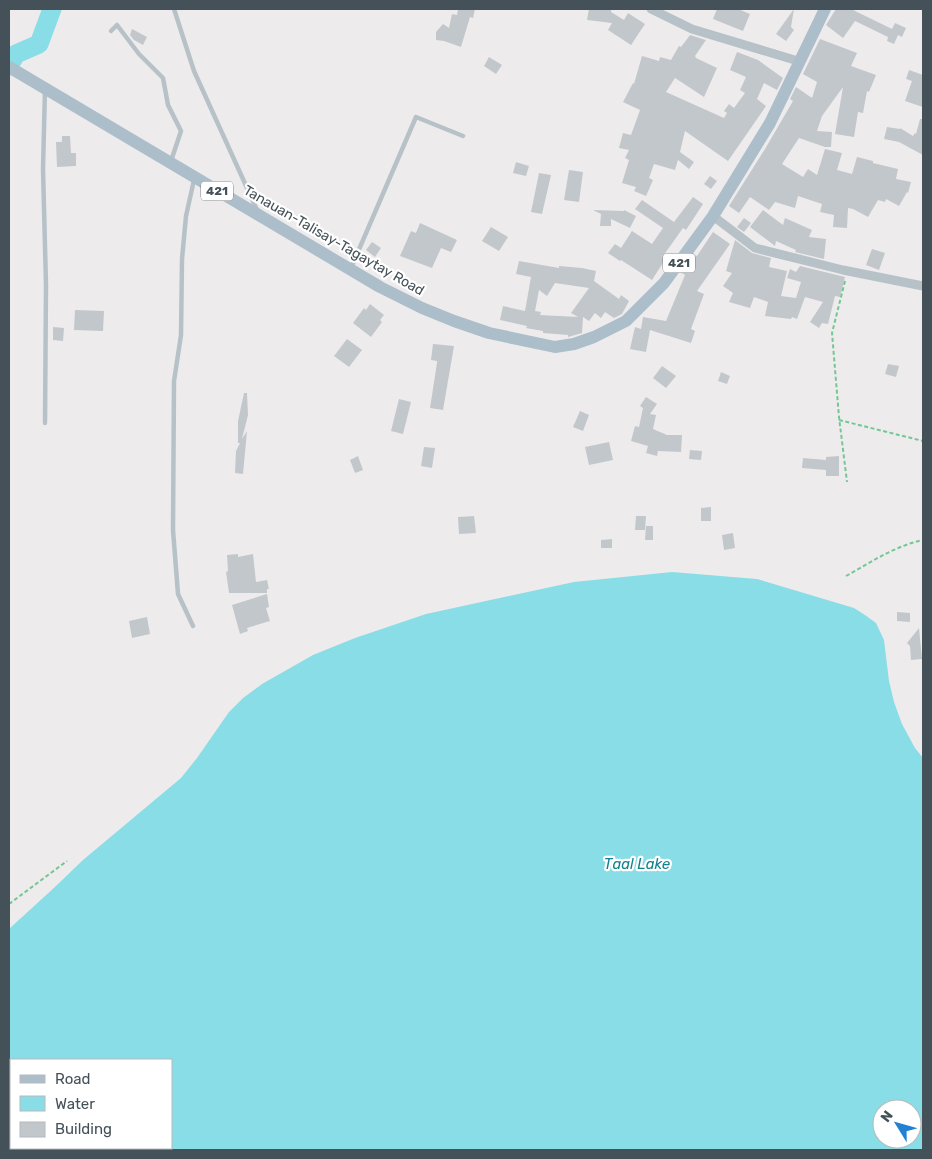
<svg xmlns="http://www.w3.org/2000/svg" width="932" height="1159" viewBox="0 0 932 1159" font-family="Rubik,sans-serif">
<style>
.water{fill:#89dde6;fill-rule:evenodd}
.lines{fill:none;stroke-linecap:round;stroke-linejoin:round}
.river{stroke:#89dde6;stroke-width:19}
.building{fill:#c2c7cb;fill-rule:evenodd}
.path{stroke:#74c795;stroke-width:2;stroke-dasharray:4 2.5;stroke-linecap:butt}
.service{stroke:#b7c2c8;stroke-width:4.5}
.minor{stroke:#b7c2c8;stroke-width:9}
.primary{stroke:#acbeca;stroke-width:12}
.labels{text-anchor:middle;stroke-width:4.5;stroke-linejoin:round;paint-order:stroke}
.shield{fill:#fff;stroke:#7d858a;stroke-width:1}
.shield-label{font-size:12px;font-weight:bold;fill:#455158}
.street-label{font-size:14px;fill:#455158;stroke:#fff}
.water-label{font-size:15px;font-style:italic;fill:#13828f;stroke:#fff}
</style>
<rect width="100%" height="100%" fill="#eeebec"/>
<path class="water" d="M672,572l85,7 97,29 11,7 11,8 8,17 5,41 5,21 8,22 13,24 8,10v392h-914v-221l47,-43 27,-26 98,-82 16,-20 32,-46 14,-14 19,-14 51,-29 42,-17 71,-24 148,-32zM11,1060h160v88h-160zM882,1109h30v30h-30z"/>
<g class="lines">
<path class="river" d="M9,66l7,-12 23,-10 13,-35"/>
</g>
<g class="building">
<path d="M458,9h17l-2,9 -3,-1 -9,30 -17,-6 -8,-1v-8l7,-8 6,4 3,-14 5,1z"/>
<path d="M589,9h22v3l13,8 4,-7 17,11 -14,21 -23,-15 4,-7 -25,-3z"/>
<path d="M717,9h21l12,5 -7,17 -30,-12z"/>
<path d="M794,9l-3,18 3,3 -8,11 -10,-7z"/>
<path d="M836,9h15l41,20 3,-6 11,5 -4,9 -4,-2 -4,9 -7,-3 1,-4 -33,-16 -12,17 -17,-13z"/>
<path d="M132,29l15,8 -4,8 -9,-5 -4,-5z"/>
<path d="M690,35l16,5 -11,16 1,2 21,10 -13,29 -29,-19 -9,14 58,26 3,-5 -3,-2 5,-7 5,4 11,-15 -5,-3 6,-13 -16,-7 7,-18 21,8 25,18 -6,12 -13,-7 -7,16 9,7 -38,55 -43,-30 -5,21 14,10 -5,7 -11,-9 -3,10 -21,-6 -5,14 4,2 -7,16 -12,-5 2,-4 -14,-4 7,-23 -4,-2 4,-8 -10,-2 4,-15 8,2 9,-25 -17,-8 10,-19 1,1 8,-28 17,5 1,-4 11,3 8,-14 2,1z"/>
<path d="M820,39l37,14 -6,13 25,9 -7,17 -2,-1 -4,22 -5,-1 -4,25 -19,-3 8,-47 -21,29 -5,15 15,1 -1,15h-6l-26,-9 -17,26 21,13 5,-8 9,6 8,-26 17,4 -5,17 15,4 5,-17 16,4v2l25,6 -2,10 15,3 -3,11 -1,-1 -8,14 -13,-7 -1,3 -7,-2 -10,17 -15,-8 -5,-1 -1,20 -14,-1 1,-12 -14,-3 2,-8 -24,-8 -3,12 -20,-6 -6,8 -19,-13 -11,16 -10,-7 36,-57 28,-48 -3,-2 6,-12 16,11 5,-16 -14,-8z"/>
<path d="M489,57l13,8 -6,9 -12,-8z"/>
<path d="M909,70l14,5v32l-18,-6 7,-20 -6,-2z"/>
<path d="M920,119h3v36l-24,-13 -15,-3 3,-12 13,2v-1l13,8 2,-3 1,1z"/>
<path d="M62,136h8l1,17h5v13l-19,1 -1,-25h6z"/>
<path d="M516,162l13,4 -3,10 -13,-3z"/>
<path d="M569,170l14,2 -4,30 -15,-2z"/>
<path d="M539,173l12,2 -9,39 -11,-2z"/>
<path d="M710,176l7,5 -6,8 -7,-5z"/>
<path d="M693,197l10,7 -17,26 -3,-2 -20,28 3,2 -14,22 -31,-20 -1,1 -12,-8 7,-9 6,4 11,-17 20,13 11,-16 -28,-19 7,-9 32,22z"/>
<path d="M593,210l31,1v-1l12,6 -6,12 -19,-9v7h-11l1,-12z"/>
<path d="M763,210l20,15 2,-7 27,12 -3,7 17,2 -2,20 -29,-7 1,-2 -20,-9 -1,5 -25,-19z"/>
<path d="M744,218l7,5 -7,9 -7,-5z"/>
<path d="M420,223l37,17 -6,12 -10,-4 -9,20 -32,-12 11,-25 5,2z"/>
<path d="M491,227l17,10 -9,14 -17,-10z"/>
<path d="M713,232l17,12 -33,47 7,3 -13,35 4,2 -4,12 -41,-13 -4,22 -16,-3 5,-22 6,2 2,-12 23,4 19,-46 -3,-2 13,-18 2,1z"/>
<path d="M735,240l17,13 19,5 -2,9 18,4 -6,25 15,2 5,-16 -14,-4 3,-9 6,3 4,-6 45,11 -5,20 -5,-1 -7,28 -6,-1 -3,5 -9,-6 13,-20 -18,-5 -8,22 -5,-2 -1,2 -26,-3 3,-14 -14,-5 -4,11 -21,-6 4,-9 -10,-7 9,-13 -6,-2z"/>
<path d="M372,242l9,6 -6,9 -9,-7z"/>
<path d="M872,249l13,4 -6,17 -13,-5z"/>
<path d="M519,261l40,7v-2l23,2 14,3 -2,10 25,18 2,-4 8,6 -7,13 -8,4 -9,-6 -4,6 -6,-5 -6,8 -6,-4 -1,16 -14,4v-2l-25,-2v-2l-17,-3 1,-2 -27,-6 3,-14 22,5 6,-34 -15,-3zM555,283l34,5 -18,25 7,4 -38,-2 1,-3 -6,-1 4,-21 8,6z"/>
<path d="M370,304l14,11 -4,5 2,2 -11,15 -18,-14 11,-15 2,2z"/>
<path d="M75,310l29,1 -1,20 -29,-1z"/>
<path d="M53,327l11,1 -1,13 -10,-1z"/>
<path d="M347,339l15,11 -13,17 -15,-11z"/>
<path d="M433,344l21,2 -11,64 -13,-2 7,-45v-2l-6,-1z"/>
<path d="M888,364l11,2 -3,11 -11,-3z"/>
<path d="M662,366l14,10 -10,12 -13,-10z"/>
<path d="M721,372l9,4 -3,8 -9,-3z"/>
<path d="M244,393h3l1,22 -6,24 5,-8 -4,43 -8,-1 1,-22 4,-8h-2v-22z"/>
<path d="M646,397l11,7 -7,10 6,1 -3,14 14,6h15l-1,17 -23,-1 -1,5 -11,-3 2,-7 -17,-5 4,-15 4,1 4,-19 -3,-2z"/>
<path d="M399,399l12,3 -8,32 -12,-3z"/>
<path d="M580,411l9,4 -6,16 -10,-4z"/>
<path d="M609,442l4,18 -24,5 -4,-18z"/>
<path d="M424,447l11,1 -3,20 -11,-2z"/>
<path d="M690,450l12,1 -1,9 -12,-1z"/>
<path d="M358,456l5,14 -8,3 -5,-13z"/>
<path d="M839,456v20h-13v-6l-24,-2 1,-10 23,2v-3z"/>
<path d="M711,507v14h-10v-13z"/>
<path d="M474,516l2,17 -17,1 -1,-17z"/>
<path d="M636,516h10l-1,14h-10z"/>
<path d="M646,526h7v14h-8z"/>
<path d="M733,533l2,15 -11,2 -2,-15z"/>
<path d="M612,539v9h-11v-8z"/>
<path d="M238,554v3l15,-3 3,28 11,-2 2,9h-2v4h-38l-3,-21 2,-1 -1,-16z"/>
<path d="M267,594l2,13 -3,1 4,13 -23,7 1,3 -8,3 -8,-29z"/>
<path d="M897,612l13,1v9l-13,-1z"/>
<path d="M147,617l3,17 -18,4 -3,-17z"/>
<path d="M919,628l3,31 -11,1 -1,-14 -3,-3z"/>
</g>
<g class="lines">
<g class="path">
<path d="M845,281l-13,52 7,84 8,65"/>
<path d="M839,420l84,21"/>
<path d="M846,576c25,-14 49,-30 77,-36"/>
<path d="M9,904l58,-43"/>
</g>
<g class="service">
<path d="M174,9l20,62 63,139"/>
<path d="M111,31l6,-6 22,29 24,24 5,27 13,26 -10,30"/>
<path d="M45,89l-2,80 3,116 -1,138"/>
<path d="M351,268l65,-151 47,19"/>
<path d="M193,626l-15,-32 -5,-64 1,-149 7,-46 1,-76 4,-43 8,-36"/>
</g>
<g class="minor">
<path d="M651,9l41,20 106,32"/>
<path d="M713,216l42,32 88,22 80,16"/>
</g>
<path class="primary" d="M9,67l371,220 42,21 32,13 35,12 66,14 19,-3 20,-7 32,-16 38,-38 49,-67 57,-93 55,-114"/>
</g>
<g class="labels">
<g class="shield">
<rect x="201" y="181.5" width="32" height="19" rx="4"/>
<rect x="663" y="253.5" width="32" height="19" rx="4"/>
</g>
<g class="shield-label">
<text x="217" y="195">421</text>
<text x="679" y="267">421</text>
</g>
<g class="street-label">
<text transform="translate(334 240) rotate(30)" y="5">Tanauan-Talisay-Tagaytay Road</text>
</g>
<g class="water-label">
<text x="637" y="869">Taal Lake</text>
</g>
</g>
<rect width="932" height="1159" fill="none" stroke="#455158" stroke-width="20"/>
<rect x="10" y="1059" width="162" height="90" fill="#ffffff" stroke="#b5b9bc"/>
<rect x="20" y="1075" width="25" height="8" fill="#acbeca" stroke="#b5b9bc"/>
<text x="55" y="1084" font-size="15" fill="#455158">Road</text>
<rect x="20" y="1096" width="25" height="15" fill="#89dde6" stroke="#b5b9bc"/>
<text x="55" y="1109" font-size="15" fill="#455158">Water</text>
<rect x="20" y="1122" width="25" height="15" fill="#c2c7cb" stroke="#b5b9bc"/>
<text x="55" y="1134" font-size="15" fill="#455158">Building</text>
<g transform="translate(897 1124) rotate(307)"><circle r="24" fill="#ffffff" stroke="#b5b9bc"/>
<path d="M0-4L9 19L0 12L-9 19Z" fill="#2181d2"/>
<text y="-8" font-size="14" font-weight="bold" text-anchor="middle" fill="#455158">N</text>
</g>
</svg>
